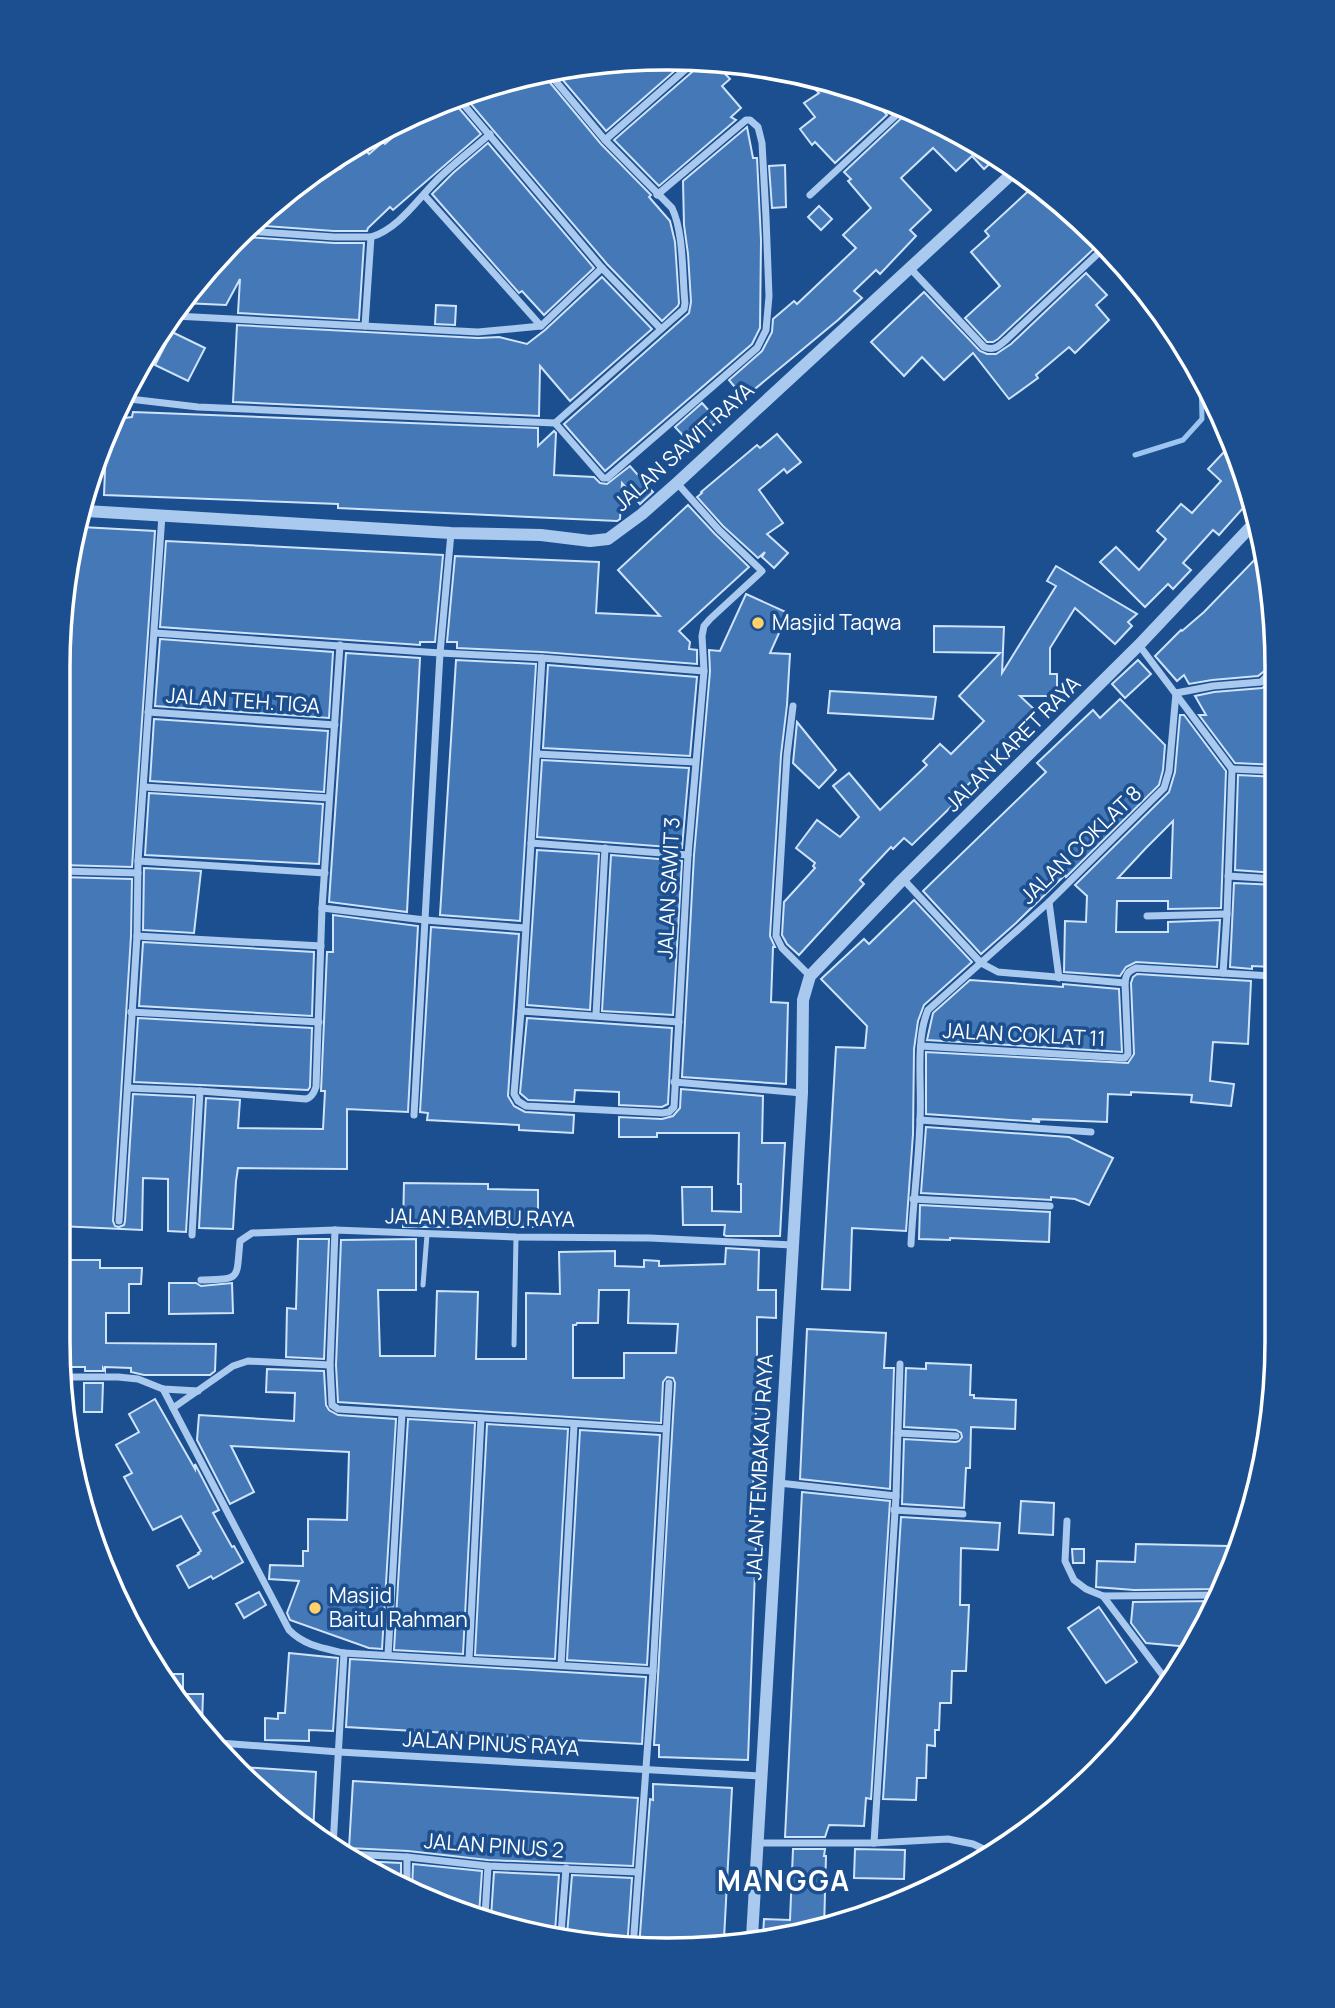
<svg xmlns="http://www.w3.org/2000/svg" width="1335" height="2008" viewBox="0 0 1335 2008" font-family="Manrope,sans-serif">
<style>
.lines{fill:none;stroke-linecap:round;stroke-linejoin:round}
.stream{stroke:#9cc4f0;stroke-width:5}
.building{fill:#4478b7;stroke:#cfe3fa;stroke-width:2;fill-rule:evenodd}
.service{stroke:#a9c9ee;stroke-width:5}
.minor{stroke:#a9c9ee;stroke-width:7}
.tertiary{stroke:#a9c9ee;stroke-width:12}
.poi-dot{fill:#ffd166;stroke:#1b4f8f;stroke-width:2.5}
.labels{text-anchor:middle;stroke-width:7;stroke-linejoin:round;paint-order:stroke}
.street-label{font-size:21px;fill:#fff;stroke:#1b4f8f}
.poi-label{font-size:21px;fill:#fff;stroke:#1b4f8f;text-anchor:start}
.district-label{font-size:28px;font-weight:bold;letter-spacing:2px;fill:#fff;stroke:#1b4f8f}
.rim{fill:none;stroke:#fff;stroke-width:3.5}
</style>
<rect width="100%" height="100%" fill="#1b4f8f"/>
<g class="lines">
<path class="stream" d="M1135,455l48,-15 19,-21 -1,-43"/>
</g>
<g class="building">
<path d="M628,59l58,2 -80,70 -51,-60z"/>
<path d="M701,61l13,1 16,17 -8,7 19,22 -10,9 5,3 -77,66 -45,-46 85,-74z"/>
<path d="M542,73l59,71 50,51 -2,2 21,24 5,21 4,61 -1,3 -16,15 -55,-57 -143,-168 46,-17z"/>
<path d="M802,76l62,14 9,5 1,6 13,14 -52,48 -20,-21 -3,3 -12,-16 15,-12 -11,-14 15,-10z"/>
<path d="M452,100l29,34 -88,76 -3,-3 -22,21 -1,3h-33l-82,-6 45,-42 23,-14h20l24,-21 5,6 14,-12 2,2 38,-33z"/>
<path d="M909,111l64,29 24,17 -13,12 -12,-13 -16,15 -23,-23 -32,30 30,32 -21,20 6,6 -36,38 -4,-4 -22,21 8,7 -24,22 -94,78 -15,-18 33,-29 10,-19 1,-13 21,-18 3,3 59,-56 -13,-13 28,-27 -23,-27 3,-2 -7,-7z"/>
<path d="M747,127l6,31h4l4,82 -1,88 -8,16 -147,127 -41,-47 125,-111 2,-11 -3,-48 -4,-29 -1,-44z"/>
<path d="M488,143l106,125 -50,47 -22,-24 -3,2 -87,-99 21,-21z"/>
<path d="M785,165l1,42 -14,1 -3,-42z"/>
<path d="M1035,185l35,24 31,33 -103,97 -5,3h-6l-22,-24 35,-32 -29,-34 18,-16 -4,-5z"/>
<path d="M819,206l13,13 -11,11 -13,-13z"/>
<path d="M242,235l4,2 88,6h30l-5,77 -121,-7 2,-34 -14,26 -42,-2 25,-38z"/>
<path d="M1086,273l21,22 -11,10 13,15 -34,33 -6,-6 -33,28 2,3 -29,21 -36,-46 -29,27 -22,-23 -18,19 -33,-34 53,-50 56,59 7,3h9l15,-10z"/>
<path d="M602,277l50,52 -82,72 -30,-35 -1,50 -306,-14 4,-77 241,13 21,-1 28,7 18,-14z"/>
<path d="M436,305l20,1 -1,19 -20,-1z"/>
<path d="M172,332l33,16 -17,33 -33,-16z"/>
<path d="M702,403l16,18 -27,23 -16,-17z"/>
<path d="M133,412l405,16v18l16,-15 2,2 -2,42 40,2 6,6 7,1 23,-18 23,26 -13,12 -18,-21 -2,36 -3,2 -279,-13v-4l-234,-9 2,-49 10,-27 16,-2z"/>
<path d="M777,434l24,28 -14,11 -3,-4 -25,21 24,33 -16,11 21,19 -14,15 -12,-11 3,-5 -7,6 -35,-32 -26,-29 5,-4 -1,-1 56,-47 3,3z"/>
<path d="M1225,451l14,13 13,34 -33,37 -6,-5 -30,33 8,7 -18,19 -5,-5 -23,23 -45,-45 16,-15 23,23 27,-31 -9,-8 24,-27 11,9 29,-32 -13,-12z"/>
<path d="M688,505l27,29 34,33 -70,64 11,11 -1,7 8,1v14l-155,-12 -85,-4v-6h-10l8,-86 144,6 -3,51 64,3 -42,-46z"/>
<path d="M81,527l74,4 -23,336 -71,-2 2,-277z"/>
<path d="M166,541l277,14 -8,87h-15v3l-260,-18z"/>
<path d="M1263,551l13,77v34l-18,14 -46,4 -23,4 -5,-9 -7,6 -22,-25 26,-26 1,1 22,-19z"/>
<path d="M1056,566l81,48 -9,8 4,4 -17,18 -40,-36 -25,40v26h7v22h-37l16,15 -64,65 3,2 -20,19 3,3 -46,45 -8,-7 -11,11 -2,-2 -31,33 4,4 -65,71 -12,-11 -5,-9 2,-33 31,-34 -2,-2 2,-3 -19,-15 21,-28 23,17 19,-20 -26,-31 16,-13 31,37 47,-45 -4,-4 17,-17 11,10 33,-33 -25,-25 41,-43 -66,-1v-26l70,1 -2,46 54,-87 -9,-5z"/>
<path d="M746,594l42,19 -18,40 20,1 -3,51 -6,50 -11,181 5,11h-2l-2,55 17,1 -2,81 -104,-7 12,-222 16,-184 -1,-21 11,1z"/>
<path d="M160,639l173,13 -4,66 -174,-12z"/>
<path d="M346,653l74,5 -13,254 -78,-10z"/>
<path d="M456,660l80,4 -16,257 -80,-6z"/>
<path d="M1138,660l13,14 -26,24 -13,-14z"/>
<path d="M548,665l149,12 -7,79 -147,-8z"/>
<path d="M1269,683l7,14 -1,68 -40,-2 -36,-48h7l-11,-19 19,-4 48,-4z"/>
<path d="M830,691l106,6 -3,22 -105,-6z"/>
<path d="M1120,699l45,46 -2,25 -4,15 -93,92 -1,-2 -49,48 -35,31 -58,-63 123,-119 -9,-9 56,-53 7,8z"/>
<path d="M1180,715h4l42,56 -5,137 -53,1v-8h-51l-1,31h52v-10l52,-2 -3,47 -81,-5 -10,5 -6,9 -56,-4 1,-51 21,1 1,-26 -12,-11 94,-93 6,-20zM1173,821l-2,57h-53l28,-30z"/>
<path d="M154,719l174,12 -4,61 -174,-11z"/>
<path d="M797,722l39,48 -17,18 -26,-25z"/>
<path d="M542,760l147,8 -7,80 -145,-11z"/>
<path d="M1238,775l37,2v96l-40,-3z"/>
<path d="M149,793l174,11 -4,60 -174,-9z"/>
<path d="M537,850l62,4 -9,156 -63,-5z"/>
<path d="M611,855l71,6 -9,154 -71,-4z"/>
<path d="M144,868l57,3 -7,62 -51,-3z"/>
<path d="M61,877l71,2 -1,57 -18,285 2,5 4,1 5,-2 1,-4 8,-127 61,3 -8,135 -18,-1v-52l-25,-1 -1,52 -83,-4z"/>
<path d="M1234,883l41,2 -1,82 -22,-1v3l-22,-2z"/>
<path d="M914,900l58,62 -48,43 -6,16 -4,28 -1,85 -7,97 -54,-3 -2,62 -28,-1 14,-242 29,1 2,-22 -46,-47 43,-40 5,5z"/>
<path d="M333,915l85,11 -10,186 -61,-3v60l-109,-1 -2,13 -3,48 -34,-1 7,-130 34,2 -2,28 85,1 2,-38h-4l6,-139h6z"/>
<path d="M431,927l88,7 -11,162 6,10 11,6 49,3 -1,18 -54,-3v-5l-92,-5 1,-7 -8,-1z"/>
<path d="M143,942l171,10 -2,64 -173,-10z"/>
<path d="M1137,974l114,7 -3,63 -35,-2 -3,39 24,3 -3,22 -40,-4 1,-7 -61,-3v3l-23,-1 -1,28 -75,-3 8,3 -114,-8v-62l202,11 6,-9 -3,-71 2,-6z"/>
<path d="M970,980l93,7v-3l56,5 3,63 -195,-12 6,-27z"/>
<path d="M138,1018l174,10 -2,59 -2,3 -174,-8z"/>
<path d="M527,1018l145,10 -4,76 -6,3 -43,-2v-13l-44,-2 -1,12 -46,-2 -8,-7z"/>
<path d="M681,1089l82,7 -1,47h23l-5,93h-54l-2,-1 1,-10h-42l-1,-38h30v24l29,1v-28h-3l1,-51h-82v4h-38v-20l43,2 11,-3 7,-8z"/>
<path d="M926,1127l143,10 44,21 -24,47 -14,-6 -24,-2v3l-130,-7z"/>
<path d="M404,1183l84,1v5l50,1v37h-135z"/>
<path d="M920,1205l130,7 -1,30 -99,-4v2l-31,-1z"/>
<path d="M298,1239h31l-5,120 -38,-2 1,-49 9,1z"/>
<path d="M416,1239v51h-38l2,66h55l2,-65 41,1 -2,67h50v-66l34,1 -1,-42 56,-1v15l29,1v-7l15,1v5l66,-2 1,-16 33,2 -1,40h18v28l-19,-1v40h11l-1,29h-2l-1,26h-8l-4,104h5l-9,244 -89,-3v-12h-5l21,-362 -2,-5 -6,-1 -4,5 -2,41 -323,-21 -2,-37 5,-125zM599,1290h30l-1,33 50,1 -2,29h-52v25h-51v-53h3l1,-2h21z"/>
<path d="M58,1260h42v8h42l-1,16h-12v29h-23v30l110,1 -1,27 -5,4h-66l-13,-3v-4l-26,-1v4l-2,-3v3h-18v-4h-23l-3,-19 1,-65h-2z"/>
<path d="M169,1283h27l5,3 31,-3 1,30 -64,1z"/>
<path d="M807,1329l79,4 -2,35h10l-4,121 -90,-10z"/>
<path d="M926,1363l45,2 -1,30h4v3l42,2 -1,29 -44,-2 -1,41h-4l-2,40 -62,-4 2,-65 52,3 3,-1 3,-4 -1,-4 -5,-3 -52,-3 2,-59 20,1z"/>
<path d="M267,1369l57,2 2,34 3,5 9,5 58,4 -14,230 -13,-1 -79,-28 -3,-7 12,-32 -30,-2 1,-14 33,1v-15h5v-32l39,1 2,-68 -118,-6 23,46 -24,12 -33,-64 2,-25 95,6 1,-28 -29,-1z"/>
<path d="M84,1383h19l-1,29h-18z"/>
<path d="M155,1399l40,70v-5l24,46 -6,3 19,34 2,-1 9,16 -30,17 -2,-3 -22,12 -12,-22 22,-12 -1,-1 3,-2 -20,-35 -28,14 -29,-53 8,-4 -16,-28 23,-13 -10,-18z"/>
<path d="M408,1419l67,4 -12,231 -69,-4z"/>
<path d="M487,1424l81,5 -13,230 -80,-4z"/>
<path d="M580,1430l80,5 -13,230 -80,-5z"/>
<path d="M802,1492l88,9 -19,298 -5,-1 -2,28 -35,-1 -4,12h-40z"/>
<path d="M1021,1501l33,2 -1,32 -34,-2z"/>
<path d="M901,1517l99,6 -2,27 -37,-2 -1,57h9l-3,66h-14l-1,32h-11l-1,27h-4v16l-8,-1 -1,33h-9l-1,22 -33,-1z"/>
<path d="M1136,1544l93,2 -1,19 -7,24 -87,1 -38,-3 1,-26 38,1z"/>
<path d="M1072,1549h12v14h-11z"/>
<path d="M259,1592l7,13 -22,13 -8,-14z"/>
<path d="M1217,1601l-2,9 -25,37 -44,-4 -15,-20 2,-21z"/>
<path d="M1099,1607l38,55 -31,21 -38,-55z"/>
<path d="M289,1653l49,5 -5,73 -24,-1v11l-44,-1v-22l13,1v-6h7z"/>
<path d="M350,1659l296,18 -4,67 -296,-17z"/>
<path d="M158,1674h25v20h20l-1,30 -41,-44z"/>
<path d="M243,1767l73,5 -3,62 -17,-10z"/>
<path d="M353,1781l285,17 -5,68 -145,-6 -80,-9 -59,-3z"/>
<path d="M653,1784l79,4 -8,151 -85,9 11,-149 3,1z"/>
<path d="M793,1849h32l-1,7h2l-2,74 -61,6 1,-17 26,1z"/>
<path d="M855,1849l50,1 -1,29 -50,-1z"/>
<path d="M360,1861l41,2v22l-12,-7z"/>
<path d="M413,1864l69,7 -3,43 -44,-10 -23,-13z"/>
<path d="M494,1872l65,3 -4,57 -64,-15z"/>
<path d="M572,1875l60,3 -5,71 -60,-14z"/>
</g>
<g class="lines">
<g class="service">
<path d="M423,1285l4,-50"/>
<path d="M514,1345l2,-108"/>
</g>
<g class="minor">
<path d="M879,97l17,18"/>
<path d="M458,98l144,170 59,61"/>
<path d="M605,140l90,-79"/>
<path d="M424,195l117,131"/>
<path d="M810,195l94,-87"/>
<path d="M246,231l88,6h37"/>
<path d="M909,267l75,80c11,4 15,-1 23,-8l98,-92"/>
<path d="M175,316l303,16 63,-6 61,-58"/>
<path d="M365,326l6,-89c27,-8 46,-37 65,-56 17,-17 36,-31 54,-47"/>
<path d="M121,398l77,9 357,16 129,-114 1,-6c-3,-28 -1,-70 -13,-95l-67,-68 -57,-68"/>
<path d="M555,423l48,55h4l150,-130 9,-18 3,-34 -3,-79 -4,-74 -4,-16 -8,-7h-4l-89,75"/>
<path d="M155,633l285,20 102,5 162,13"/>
<path d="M1139,645l93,124 -5,145 -4,59"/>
<path d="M542,658l-21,353 -7,83 4,7 8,5 136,7 7,-1 5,-5 14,-252 16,-184 -2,-35 2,-10 6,-7 52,-48 -43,-41 -42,-47"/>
<path d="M793,706l-6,49 -11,181 6,12 28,28"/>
<path d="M148,712l187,13"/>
<path d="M537,754l158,8"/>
<path d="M1232,769l43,2"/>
<path d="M144,787l185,11"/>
<path d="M531,843l157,12"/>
<path d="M138,861l187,12"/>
<path d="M61,871l77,2"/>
<path d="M1228,876l47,3"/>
<path d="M903,879l78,84 17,9 127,11c1,-9 3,-12 11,-15l138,8"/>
<path d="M1049,902l10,76"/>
<path d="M322,908l103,12 100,8"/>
<path d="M1147,916l80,-2"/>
<path d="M137,936l184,10"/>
<path d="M521,1011l158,11"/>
<path d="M131,1012l188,10"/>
<path d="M596,1015l9,-167"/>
<path d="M921,1046l204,12 3,-4 -3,-71"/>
<path d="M674,1082l128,11"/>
<path d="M128,1088l72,3 106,8c5,-1 8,-6 10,-12l6,-179 18,-263"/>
<path d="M414,1115l26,-462 11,-120"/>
<path d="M920,1120l171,12"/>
<path d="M913,1199l137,7"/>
<path d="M119,1221l18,-285 1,-75 24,-346"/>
<path d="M335,1230l-5,135 2,40 6,4 328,20"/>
<path d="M192,1235l8,-144"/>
<path d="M911,1244c2,-42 8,-83 9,-125 2,-34 -5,-78 8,-109l121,-108 115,-114 5,-17 7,-78 37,-7 48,-4 15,-14"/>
<path d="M201,1280c41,-1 35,0 39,-39l12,-8 83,-3 181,7 134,1 142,7"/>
<path d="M64,1377h54l20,2 25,10 35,2"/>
<path d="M163,1389l126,241c16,16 34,18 55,23l-11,193"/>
<path d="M173,1408l60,-42 15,-5 82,4"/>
<path d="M898,1433l58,3"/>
<path d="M779,1483l117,13"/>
<path d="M894,1510l69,4"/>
<path d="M1067,1521l-2,40 9,19 12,9 17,7 64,85"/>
<path d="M1103,1596l116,-1"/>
<path d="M344,1653l309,18"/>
<path d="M388,1655l14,-242"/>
<path d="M469,1659l12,-241"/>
<path d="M561,1665l13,-240"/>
<path d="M220,1743l119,9 421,24"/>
<path d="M758,1843h116l74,-4 25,5 19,9"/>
<path d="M874,1843l22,-347 4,-132"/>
<path d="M348,1854l59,3 81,9 150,6"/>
<path d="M407,1888v-31"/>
<path d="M485,1916l3,-50"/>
<path d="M561,1934l5,-66"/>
<path d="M633,1948l20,-277 16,-288"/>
</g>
<g class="tertiary">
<path d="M86,511l365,22 90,2 49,6 18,-2 34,-25 35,-31 339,-313"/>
<path d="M752,1937l50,-844 1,-93 7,-24 93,-97 236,-234 119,-126"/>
</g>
</g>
<g class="poi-dot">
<circle cx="758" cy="623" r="7"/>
<circle cx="315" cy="1608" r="7"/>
</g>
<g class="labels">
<g class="street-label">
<text transform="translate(684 447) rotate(-42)" y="7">JALAN SAWIT RAYA</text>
<text transform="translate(243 701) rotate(4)" y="7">JALAN TEH.TIGA</text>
<text transform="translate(1013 744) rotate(-45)" y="7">JALAN KARET RAYA</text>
<text transform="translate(1081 845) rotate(-44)" y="7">JALAN COKLAT 8</text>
<text transform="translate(669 888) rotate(-87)" y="7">JALAN SAWIT 3</text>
<text transform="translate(1024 1035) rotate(3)" y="7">JALAN COKLAT 11</text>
<text transform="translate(480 1218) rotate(1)" y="7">JALAN BAMBU RAYA</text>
<text transform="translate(760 1467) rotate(-87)" y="7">JALAN TEMBAKAU RAYA</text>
<text transform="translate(491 1744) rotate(3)" y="7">JALAN PINUS RAYA</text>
<text transform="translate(494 1846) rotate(4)" y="7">JALAN PINUS 2</text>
</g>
<g class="poi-label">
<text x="772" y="630">Masjid Taqwa</text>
<text x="329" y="1603">Masjid<tspan x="329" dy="24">Baitul Rahman</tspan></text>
</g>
<g class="district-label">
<text x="784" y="1891">MANGGA</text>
</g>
</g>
<path d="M0 0H1335V2008H0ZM667 70H668A597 597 0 0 1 1265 667V1341A597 597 0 0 1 668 1938H667A597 597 0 0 1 70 1341V667A597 597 0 0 1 667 70Z" fill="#1b4f8f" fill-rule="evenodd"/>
<path class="rim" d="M667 70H668A597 597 0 0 1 1265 667V1341A597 597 0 0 1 668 1938H667A597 597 0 0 1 70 1341V667A597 597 0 0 1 667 70Z"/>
</svg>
